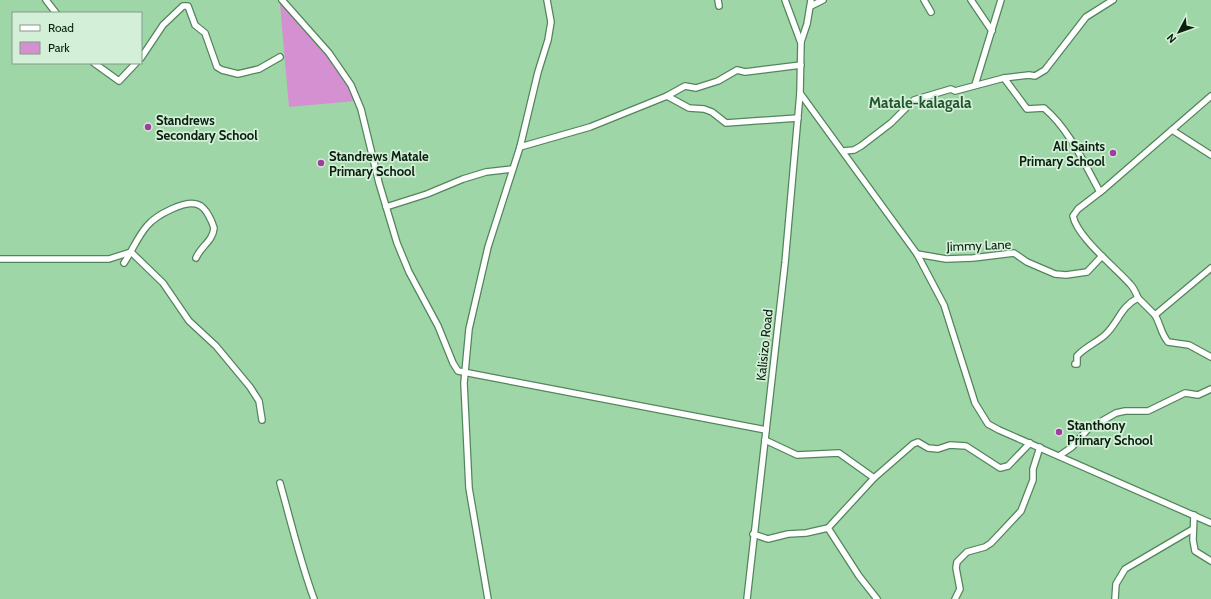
<svg xmlns="http://www.w3.org/2000/svg" width="1211" height="599" viewBox="0 0 1211 599" font-family="Cabin,sans-serif">
<style>
.green{fill:#d490d0}
.lines{fill:none;stroke-linecap:round;stroke-linejoin:round}
.minor-casing{stroke:#52855b;stroke-width:8}
.minor{stroke:#fff;stroke-width:5.5}
.poi-dot{fill:#a33ca0;stroke:#d3efd7;stroke-width:1.5}
.labels{text-anchor:middle;stroke-width:3.5;stroke-linejoin:round;paint-order:stroke}
.poi-label{font-size:13px;font-weight:bold;fill:#0a200f;stroke:#d3efd7;text-anchor:start}
.street-label{font-size:13px;fill:#0a200f;stroke:#d3efd7}
.quarter-label{font-size:15px;font-weight:bold;fill:#23562f;stroke:#d3efd7}
</style>
<rect width="100%" height="100%" fill="#9fd6a7"/>
<path class="green" d="M280,4h3l5,4c23,29 53,58 67,93l-66,6z"/>
<g class="lines">
<defs>
<g id="minor">
<path d="M46,0l10,13"/>
<path d="M282,0l47,53 22,32 10,24 18,74 18,60 12,29 29,54 15,37 5,8 308,59"/>
<path d="M718,0l1,6"/>
<path d="M924,0l7,12"/>
<path d="M971,0l21,31"/>
<path d="M811,6l12,-6"/>
<path d="M801,42l6,-18 4,-24"/>
<path d="M141,58l22,-33 20,-19h5l7,19 10,8 12,34 5,3 16,4 21,-5 21,-12"/>
<path d="M94,63l25,18 17,-18"/>
<path d="M1004,78l23,31 17,-1c25,21 40,55 56,84"/>
<path d="M975,85l26,-85"/>
<path d="M800,93l117,161 27,51 31,98 13,21 11,6 212,93"/>
<path d="M667,96l18,-10 11,2 22,-7 19,-11 8,2 56,-7"/>
<path d="M1172,130l39,25"/>
<path d="M520,147l70,-20 77,-31 22,12 15,1 8,3 14,11 72,-5"/>
<path d="M843,151l11,-1 7,-4 30,-23 23,-23 37,-11 4,2 49,-13 25,-3 6,1 10,-6 41,-53 27,-17"/>
<path d="M386,207l41,-13 36,-15 23,-7 26,-3"/>
<path d="M917,254l29,5 27,-1 41,-5 13,9 28,12 11,1 21,-3 15,-16"/>
<path d="M0,259h109l22,-7 32,31 26,38 27,25 34,41 9,14 3,19"/>
<path d="M124,263c8,-12 14,-27 23,-37 9,-11 39,-27 52,-21 7,3 13,16 15,23 -1,13 -13,18 -18,30"/>
<path d="M1138,298c-2,-5 -4,-10 -8,-14 -14,-16 -53,-47 -57,-68l5,-7 26,-20 107,-93"/>
<path d="M1155,315c6,10 5,17 13,27l21,3 22,12"/>
<path d="M1075,364h2v-8c8,-9 19,-13 28,-21 14,-13 15,-28 33,-37l17,17 56,-47"/>
<path d="M765,440l32,15 42,-2 35,25 -46,50"/>
<path d="M1059,456l13,-9 16,-18 28,-16 9,-2h23l37,-18 13,2 13,-6"/>
<path d="M874,478l39,-34 5,-2 10,6 10,1 12,-4 16,1 34,22 8,-2 22,-23"/>
<path d="M280,483c11,39 20,78 34,116"/>
<path d="M1194,515l-1,25 2,11 16,10"/>
<path d="M753,534l15,5 20,-5 18,-1 22,-5 31,48 18,23"/>
<path d="M488,599l-19,-111 -5,-105 5,-54 19,-82 32,-100 18,-75 10,-32 3,-18 -4,-22"/>
<path d="M747,599l38,-336 15,-170 1,-50 -16,-43"/>
<path d="M955,599l5,-10 -4,-21 1,-6 10,-10 18,-5 6,-4 30,-32 12,-31v-11l7,-22"/>
<path d="M1115,599l1,-15 9,-15 68,-40"/>
</g>
</defs>
<use href="#minor" class="minor-casing"/>
<use href="#minor" class="minor"/>
</g>
<g class="poi-dot">
<circle cx="148" cy="127" r="4"/>
<circle cx="1113" cy="153" r="4"/>
<circle cx="321" cy="163" r="4"/>
<circle cx="1059" cy="432" r="4"/>
</g>
<g class="labels">
<g class="poi-label">
<text x="156" y="125">Standrews<tspan x="156" dy="15">Secondary School</tspan></text>
<text x="1105" y="151" text-anchor="end">All Saints<tspan x="1105" dy="15">Primary School</tspan></text>
<text x="329" y="161">Standrews Matale<tspan x="329" dy="15">Primary School</tspan></text>
<text x="1067" y="430">Stanthony<tspan x="1067" dy="15">Primary School</tspan></text>
</g>
<g class="street-label">
<text transform="translate(979 245) rotate(-2)" y="5">Jimmy Lane</text>
<text transform="translate(764 345) rotate(-84)" y="5">Kalisizo Road</text>
</g>
<g class="quarter-label">
<text x="920" y="108">Matale-kalagala</text>
</g>
</g>
<rect x="12" y="12" width="130" height="52" fill="#d3efd7" stroke="#839c87"/>
<rect x="20" y="25" width="20" height="6" fill="#ffffff" stroke="#839c87"/>
<text x="48" y="32" font-size="12" fill="#0a200f">Road</text>
<rect x="20" y="42" width="20" height="12" fill="#d490d0" stroke="#839c87"/>
<text x="48" y="52" font-size="12" fill="#0a200f">Park</text>
<g transform="translate(1179 32) rotate(229)" stroke="#d3efd7" stroke-width="3" paint-order="stroke">
<path d="M0-3L7 15L0 10L-7 15Z" fill="#0a200f"/>
<text y="-6" font-size="11" font-weight="bold" text-anchor="middle" fill="#0a200f">N</text>
</g>
</svg>
